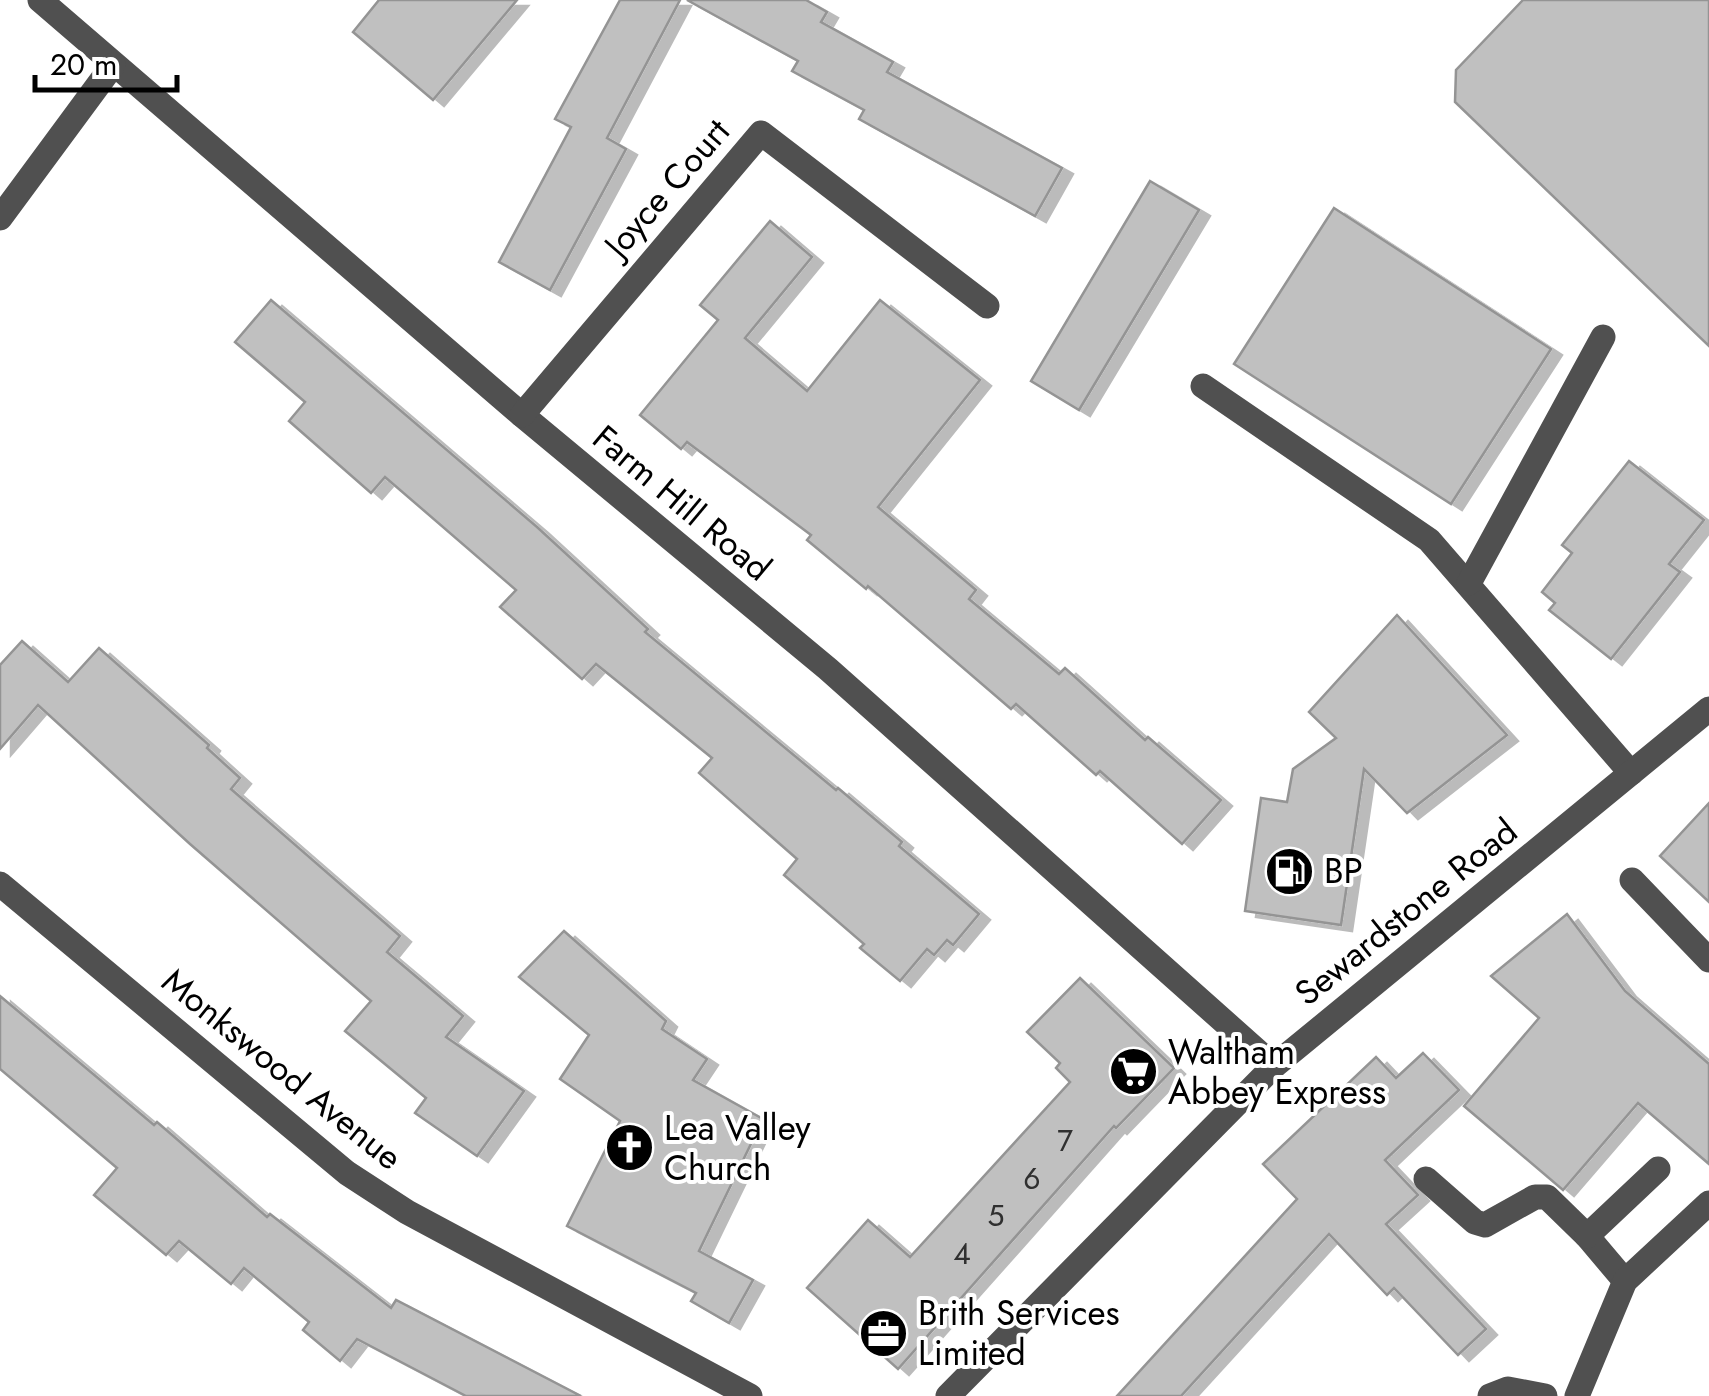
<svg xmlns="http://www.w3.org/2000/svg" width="1709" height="1396" viewBox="0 0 1709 1396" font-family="Jost,sans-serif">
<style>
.building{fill:#c0c0c0;stroke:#949494;stroke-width:2.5;filter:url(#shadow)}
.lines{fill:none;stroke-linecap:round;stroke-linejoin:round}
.minor{stroke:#505050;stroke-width:25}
.labels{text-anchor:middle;stroke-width:8;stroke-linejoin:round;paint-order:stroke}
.number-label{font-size:30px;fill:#303030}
.street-label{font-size:35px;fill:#000;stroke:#fff}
.poi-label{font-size:35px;fill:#000;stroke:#fff;text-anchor:start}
</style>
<defs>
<filter id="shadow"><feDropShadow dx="11" dy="6" stdDeviation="0" flood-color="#0004"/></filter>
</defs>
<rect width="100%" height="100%" fill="#fff"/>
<g class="building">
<path d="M379,0h138l-84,100 -80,-68z"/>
<path d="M620,0h60l-73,138 19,11 -76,141 -51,-28 72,-135 -16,-8z"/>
<path d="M687,0h119l21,12 -6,10 72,40 -6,10 175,96 -27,48 -176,-97 5,-9 -72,-39 6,-10z"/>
<path d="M1523,0h186v346l-254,-244 1,-32z"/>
<path d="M1150,181l49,29 -120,200 -48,-29z"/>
<path d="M1334,208l217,141 -100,155 -217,-140z"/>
<path d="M770,221l42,36 -67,81 62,53 73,-91 100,80 -102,127 98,83 -7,9 90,75 6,-6 80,72 3,-3 73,63 -39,44 -82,-73 -4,4 -80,-71 -5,5 -143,-123 -2,3 -59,-49 4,-5 -124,-93 -6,7 -41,-34 78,-95 -18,-15z"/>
<path d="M271,300l266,227 111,102 -3,3 191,158 2,-2 64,54 -3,4 80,68 -26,31 -6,-5 -13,15 -7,-6 -27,32 -40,-33 4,-4 -80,-69 13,-16 -98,-86 13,-15 -116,-94 -14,15 -82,-72 16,-17 -131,-113 -14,16 -82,-72 16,-19 -70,-60z"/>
<path d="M1629,461l75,59 -35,44 11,8 -69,87 -62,-49 6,-7 -13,-11 30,-39 -10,-8z"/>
<path d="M1397,615l110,120 -100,78 -43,-44 -23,156 -96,-14 16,-113 26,4 6,-33 43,-31 -27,-26z"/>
<path d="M22,641l46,41 31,-34 110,97 -2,3 33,30 -9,11 169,147 -13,16 76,64 -17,21 78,54 -47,65 -62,-43 11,-15 -81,-67 26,-30 -181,-157 -152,-139 -38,44v-84z"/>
<path d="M1709,803v99l-49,-46z"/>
<path d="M1567,914l58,77 84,73v100l-71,-61 -75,87 -99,-84 75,-88 -48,-42z"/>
<path d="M564,931l102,90 -4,8 45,30 -14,21 70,39 -64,132 54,29 -24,43 -38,-22 5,-8 -129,-67 53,-105 -60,-42 29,-44 -70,-58z"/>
<path d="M1080,978l94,90 -58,60 -2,-2 -216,243 -91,-81 61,-68 42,37 160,-175 -14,-14 4,-5 -33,-31z"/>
<path d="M0,996l154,129 3,-3 110,95 3,-3 121,94 5,-8 185,96h-115l-109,-57 -17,22 -37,-31 6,-8 -65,-54 -13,16 -52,-43 -13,14 -72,-60 23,-27 -117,-99z"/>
<path d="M1423,1053l36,37 -74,70 33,35 -32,29 100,105 -28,26 -64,-67 -7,7 -58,-61 -148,162h-64l180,-197 -34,-35 113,-107 20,21z"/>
</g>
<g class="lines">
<g class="minor">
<path d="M40,0l482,415 306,254 446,397"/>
<path d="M0,218l113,-153"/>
<path d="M1203,386l226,154 202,233"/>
<path d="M522,415l239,-282 226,173"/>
<path d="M1469,583l134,-246"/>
<path d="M1632,880l77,80"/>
<path d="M0,884l347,289 60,39 343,184"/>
<path d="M1426,1179l49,43 10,3 50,-28h12l40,39 38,45"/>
<path d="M1587,1236l71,-67"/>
<path d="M948,1396l326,-330 435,-357"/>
<path d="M1490,1396l18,-7 37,7"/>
<path d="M1577,1396l48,-115 84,-78"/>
</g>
</g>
<defs>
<symbol id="fuel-disc" viewBox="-11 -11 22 22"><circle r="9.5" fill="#000" stroke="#fff"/><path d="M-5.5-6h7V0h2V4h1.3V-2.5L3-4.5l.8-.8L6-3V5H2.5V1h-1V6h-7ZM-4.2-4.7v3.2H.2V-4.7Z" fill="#fff"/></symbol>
<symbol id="supermarket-disc" viewBox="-11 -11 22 22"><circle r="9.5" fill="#000" stroke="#fff"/><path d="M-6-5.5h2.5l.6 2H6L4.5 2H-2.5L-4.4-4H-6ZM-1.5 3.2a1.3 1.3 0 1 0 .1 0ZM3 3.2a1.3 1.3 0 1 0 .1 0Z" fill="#fff"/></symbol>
<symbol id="church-disc" viewBox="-11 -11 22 22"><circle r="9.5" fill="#000" stroke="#fff"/><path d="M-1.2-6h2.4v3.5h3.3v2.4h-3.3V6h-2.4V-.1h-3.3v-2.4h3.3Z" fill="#fff"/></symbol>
<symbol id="office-disc" viewBox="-11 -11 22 22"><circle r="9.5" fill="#000" stroke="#fff"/><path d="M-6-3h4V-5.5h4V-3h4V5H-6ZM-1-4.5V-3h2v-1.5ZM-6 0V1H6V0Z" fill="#fff"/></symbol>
</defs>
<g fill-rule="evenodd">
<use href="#fuel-disc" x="1262" y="844" width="55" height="55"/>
<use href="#supermarket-disc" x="1106" y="1044" width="55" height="55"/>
<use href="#church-disc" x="602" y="1120" width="55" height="55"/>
<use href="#office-disc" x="856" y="1306" width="55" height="55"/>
</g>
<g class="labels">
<g class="number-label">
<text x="1065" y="1151">7</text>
<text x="1032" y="1189">6</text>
<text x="996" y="1226">5</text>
<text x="962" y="1264">4</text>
</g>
<g class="street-label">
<text transform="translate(667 188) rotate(-49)" y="12">Joyce Court</text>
<text transform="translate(682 503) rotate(40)" y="12">Farm Hill Road</text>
<text transform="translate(1406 912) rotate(-39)" y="12">Sewardstone Road</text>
<text transform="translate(282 1069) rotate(39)" y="12">Monkswood Avenue</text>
</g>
<g class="poi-label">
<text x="1324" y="883">BP</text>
<text x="1168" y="1064">Waltham<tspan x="1168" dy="40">Abbey Express</tspan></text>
<text x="664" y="1140">Lea Valley<tspan x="664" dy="40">Church</tspan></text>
<text x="918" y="1325">Brith Services<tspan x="918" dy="40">Limited</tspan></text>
</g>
</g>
<path d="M35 75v15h142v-15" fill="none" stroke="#000000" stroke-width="5"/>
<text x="50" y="75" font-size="30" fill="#000000" stroke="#ffffff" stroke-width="8" paint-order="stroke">20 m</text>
</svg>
